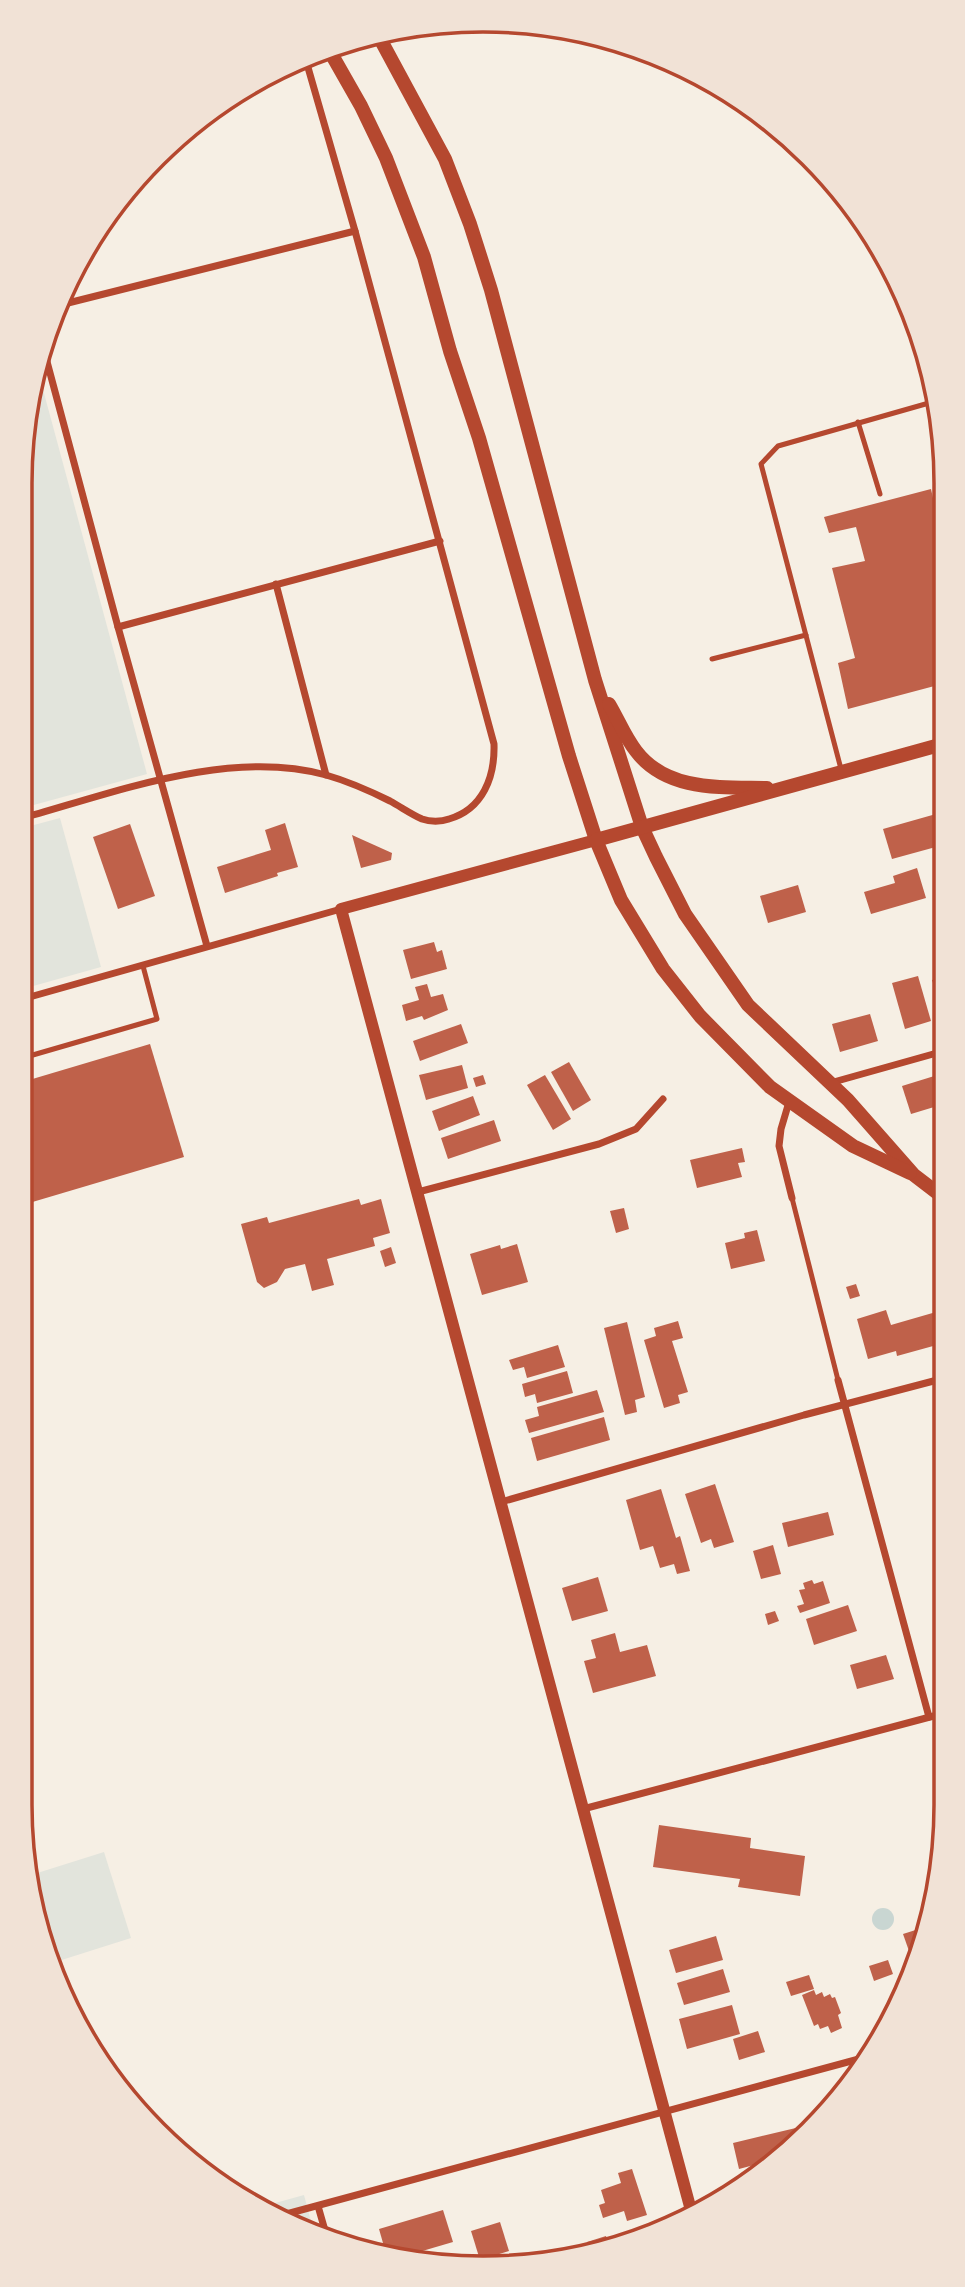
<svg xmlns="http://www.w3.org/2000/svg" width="965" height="2287" viewBox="0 0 965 2287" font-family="'Asap Condensed',sans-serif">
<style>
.green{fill:#e2e4dc}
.water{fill:#c9d6d2}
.building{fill:#bf614a}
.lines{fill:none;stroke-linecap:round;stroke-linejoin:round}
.service{stroke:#b5482f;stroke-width:5}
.minor{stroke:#b5482f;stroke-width:7}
.tertiary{stroke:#b5482f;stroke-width:12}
.secondary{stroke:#b5482f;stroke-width:14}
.rim{fill:none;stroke:#b5482f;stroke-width:3.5}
</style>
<rect width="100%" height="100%" fill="#f6efe4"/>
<g class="green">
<path d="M38,371l109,403 -128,35v-327z"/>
<path d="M60,818l41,149 -82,23v-161z"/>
<path d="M104,1852l27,86 -82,26 -5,-10 -13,-79z"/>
<path d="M304,2195l9,34 -56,-21z"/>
</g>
<circle class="water" cx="883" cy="1919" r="11"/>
<g class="building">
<path d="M931,489l7,32 4,-1v164l-94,25 -10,-46 17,-5 -23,-90 33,-7 -9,-34 -27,6 -5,-16z"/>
<path d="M943,812v33l-51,14 -9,-30z"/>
<path d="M285,823l13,44 -21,6 1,3 -53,17 -8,-26 54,-17 -6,-20z"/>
<path d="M130,824l25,72 -37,13 -25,-72z"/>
<path d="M352,835l40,18 -1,7 -30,8z"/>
<path d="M917,868l9,30 -55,16 -7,-22 31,-9 -2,-7z"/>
<path d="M798,885l8,27 -38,11 -8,-27z"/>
<path d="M434,942l3,10 5,-2 5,19 -36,10 -8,-29z"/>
<path d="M918,976l13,45 -26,8 -13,-46z"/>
<path d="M943,977v36l-11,-33z"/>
<path d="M427,984l4,13 12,-3 5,16 -24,10 -2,-4 -16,5 -4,-16 17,-5 -4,-13z"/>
<path d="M870,1014l8,27 -38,11 -8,-28z"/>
<path d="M461,1024l7,19 -48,18 -7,-20z"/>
<path d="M150,1044l34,113 -165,49v-123z"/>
<path d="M569,1062l22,38 -18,11 -22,-39z"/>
<path d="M462,1065l6,23 -42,12 -7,-25z"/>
<path d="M944,1073v31l-33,10 -9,-28z"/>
<path d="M483,1075l3,9 -10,3 -3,-9z"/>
<path d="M545,1075l26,44 -18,11 -26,-45z"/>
<path d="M473,1096l7,19 -41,16 -7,-20z"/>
<path d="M494,1120l7,21 -53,18 -7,-21z"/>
<path d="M742,1148l3,14 -7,1 4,14 -45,11 -7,-28z"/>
<path d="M359,1199l2,6 20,-6 9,34 -17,5 2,8 -48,13 7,26 -22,6 -7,-27 -20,5 -8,13 -13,6 -7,-6 -16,-58 26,-7 2,6z"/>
<path d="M624,1208l5,21 -13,4 -6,-22z"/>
<path d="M757,1230l8,31 -34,8 -6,-26 20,-5 -1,-5z"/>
<path d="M517,1244l11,38 -46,13 -12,-41 30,-9 1,4z"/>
<path d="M391,1247l5,16 -11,4 -5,-16z"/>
<path d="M856,1284l4,12 -10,3 -4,-12z"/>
<path d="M886,1310l5,15 45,-13 8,31 -47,13 -1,-5 -28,8 -11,-40z"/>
<path d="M678,1321l5,17 -11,3 16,51 -10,3 2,8 -16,5 -20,-68 12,-4 -2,-8z"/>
<path d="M627,1322l18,75 -10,3 2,12 -12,3 -21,-87z"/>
<path d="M558,1345l7,22 -38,11 -3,-11 -11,3 -4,-10z"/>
<path d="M567,1371l6,22 -36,10 -2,-9 -10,3 -3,-13z"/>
<path d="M597,1390l7,22 -75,21 -4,-13 14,-4 -2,-9z"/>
<path d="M604,1417l6,23 -73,21 -6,-23z"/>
<path d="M945,1448v14l-7,2 -4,-12z"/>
<path d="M715,1484l19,58 -20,6 -3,-9 -10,4 -16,-49z"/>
<path d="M661,1489l15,49 4,-2 10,35 -13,3 -3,-10 -14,4 -7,-22 -13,4 -14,-50z"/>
<path d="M828,1512l6,23 -46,12 -6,-24z"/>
<path d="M773,1545l8,29 -20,5 -8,-28z"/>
<path d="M598,1577l10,34 -36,10 -10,-33z"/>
<path d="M812,1580l2,4 9,-3 7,22 -30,10 -3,-7 7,-2 -5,-14 6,-1 -2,-6z"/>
<path d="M848,1605l9,26 -43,14 -8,-26z"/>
<path d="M775,1611l4,10 -11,4 -3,-11z"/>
<path d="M615,1633l5,19 27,-7 9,31 -63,17 -9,-32 12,-3 -5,-18z"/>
<path d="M886,1655l8,24 -37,10 -7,-24z"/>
<path d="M659,1825l92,13 -1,10 55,8 -5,40 -62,-9 2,-8 -87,-12z"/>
<path d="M925,1927l-4,27 -6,14 -12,-34z"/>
<path d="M716,1936l7,24 -47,13 -7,-23z"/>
<path d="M888,1960l5,14 -19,7 -5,-15z"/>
<path d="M723,1969l7,23 -46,13 -7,-22z"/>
<path d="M809,1975l5,14 -23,7 -5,-14z"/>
<path d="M814,1990l2,5 6,-3 2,5 6,-3 2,4 3,-1 6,16 -3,2 4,13 -11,5 -3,-7 -8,3 -2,-5 -4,2 -12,-31z"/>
<path d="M732,2005l8,29 -53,15 -8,-30z"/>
<path d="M758,2031l7,21 -26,8 -6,-21z"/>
<path d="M800,2127l2,7 -46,37 -2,-6 -15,4 -6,-26z"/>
<path d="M632,2169l15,46 -20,6 -3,-10 -21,7 -4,-13 6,-2 -4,-13 20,-7 -3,-10z"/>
<path d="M443,2210l10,32 -58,17 -8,-2 -8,-28z"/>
<path d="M500,2222l9,29 -29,9 -9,-29z"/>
<path d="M606,2236l3,9 -19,7 -3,-10z"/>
</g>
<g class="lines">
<g class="service">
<path d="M858,422l22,72"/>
<path d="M712,659l94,-24"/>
<path d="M841,769l-80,-305 17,-18 158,-45"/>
<path d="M19,1059l138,-40 -14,-53"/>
<path d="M792,1198l46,182"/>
</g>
<g class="minor">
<path d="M56,306l299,-75"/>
<path d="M42,343l76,284 89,319"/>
<path d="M276,584l50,191"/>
<path d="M118,627l322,-86"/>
<path d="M19,819c95,-26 209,-71 307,-44 21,6 44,16 64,26 11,6 21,13 32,18 8,3 19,3 27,0 34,-10 46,-42 45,-75l-139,-513 -50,-174"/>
<path d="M19,1000l322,-91"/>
<path d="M830,1083l114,-32"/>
<path d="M789,1102l-8,27 -2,17 13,52"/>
<path d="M418,1192l181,-48 37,-15 27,-30"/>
<path d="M838,1380l91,337"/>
<path d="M501,1502l303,-87 141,-37"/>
<path d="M583,1809l362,-96"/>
<path d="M318,2206l8,28"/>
<path d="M279,2216l591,-160"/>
</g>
<path class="tertiary" d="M596,840l-255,69 351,1305"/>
<g class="secondary">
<path d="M377,33l68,126 25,65 21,66 104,390 47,147 14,30 29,57 63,91 100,95 66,75 30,23"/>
<path d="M328,48l33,58 25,52 38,99 26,94 29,87 90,318 27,84 25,60 42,69 37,47 70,71 83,59 57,27"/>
<path d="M609,704c9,15 16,33 27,47 31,41 86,36 131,37"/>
<path d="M596,840l347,-96"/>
</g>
</g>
<path d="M0 0H965V2287H0ZM483 32H483A451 451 0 0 1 934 483V1805A451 451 0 0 1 483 2256H483A451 451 0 0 1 32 1805V483A451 451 0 0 1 483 32Z" fill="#f1e2d6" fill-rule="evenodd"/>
<path class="rim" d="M483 32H483A451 451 0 0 1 934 483V1805A451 451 0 0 1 483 2256H483A451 451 0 0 1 32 1805V483A451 451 0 0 1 483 32Z"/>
</svg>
